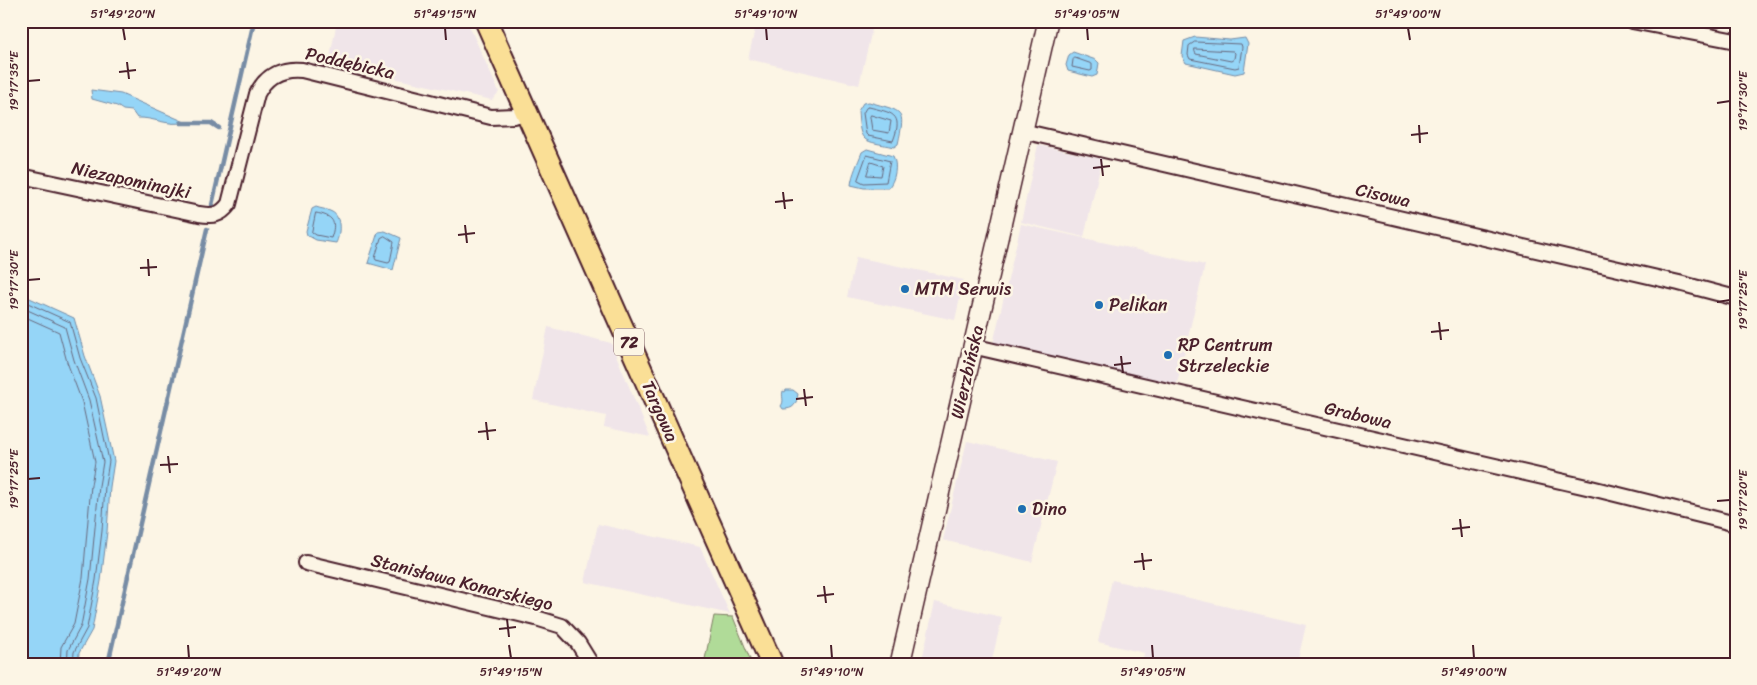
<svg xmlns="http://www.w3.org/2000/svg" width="1757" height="685" viewBox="0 0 1757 685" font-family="Sriracha,sans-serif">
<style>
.built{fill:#f0e5e9}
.green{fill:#b0db98;stroke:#7d7d62}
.water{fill:#95d5f7;stroke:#778ca5}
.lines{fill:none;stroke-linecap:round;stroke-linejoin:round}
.shore{stroke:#68687d;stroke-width:1}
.stream{stroke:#778ca5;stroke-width:4.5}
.street-casing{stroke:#4a1f2b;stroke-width:18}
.secondary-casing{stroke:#4a1f2b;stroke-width:22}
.primary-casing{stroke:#4a1f2b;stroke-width:25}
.street{stroke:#fcf5e5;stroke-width:14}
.secondary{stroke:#fcf5e5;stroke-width:19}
.primary{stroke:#fadf96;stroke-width:21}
.ticks{fill:none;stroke:#4a1f2b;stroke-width:2}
.poi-dot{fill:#1f6fb2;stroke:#fcf5e5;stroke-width:2}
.labels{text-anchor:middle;stroke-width:5;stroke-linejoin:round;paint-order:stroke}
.shield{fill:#fcf5e5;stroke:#7f5f63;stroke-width:1}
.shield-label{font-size:16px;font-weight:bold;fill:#4a1f2b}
.street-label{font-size:18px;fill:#4a1f2b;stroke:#fcf5e5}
.poi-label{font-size:18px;fill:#4a1f2b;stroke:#fcf5e5;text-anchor:start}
.neatline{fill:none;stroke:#4a1f2b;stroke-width:2}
.ticks-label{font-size:12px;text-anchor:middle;fill:#4a1f2b}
</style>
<rect width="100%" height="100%" fill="#fcf5e5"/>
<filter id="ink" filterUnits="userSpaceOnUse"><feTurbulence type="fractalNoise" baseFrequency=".02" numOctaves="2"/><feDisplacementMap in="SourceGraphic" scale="10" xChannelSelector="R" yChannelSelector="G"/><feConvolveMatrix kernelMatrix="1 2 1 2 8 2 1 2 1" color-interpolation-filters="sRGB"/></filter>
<g filter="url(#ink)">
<g class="built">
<path d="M337,21h130l32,71 -7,8 -121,-27 -42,-11z"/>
<path d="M757,21h117l-15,64 -111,-26z"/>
<path d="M1038,145l64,14 -18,78 -63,-15z"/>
<path d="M1021,224l184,41 -29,123 -183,-44z"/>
<path d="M856,257l108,23 -9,40 -108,-23z"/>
<path d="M548,327l63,16 39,94 -46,-10 2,-11 -73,-16z"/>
<path d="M967,441l90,21 -25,100 -89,-22z"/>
<path d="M598,524l102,23 30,67 -145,-32z"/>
<path d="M1112,580l194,45 -9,39h-155l2,-11 -46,-11z"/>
<path d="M935,602l67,15 -11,47h-70z"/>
</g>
<path class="green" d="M714,616l19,1 19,47h-48z"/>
<g class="water">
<path d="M1195,37l35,3 15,-2 3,6 -4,28 -9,2 -49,-11 -4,-7 2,-15z"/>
<path d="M1073,52l23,8 3,3 -2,12 -5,2 -24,-6 -2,-6 3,-10z"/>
<path d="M91,90l30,4 64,28c-16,5 -32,-5 -48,-4l-5,-7 -9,-1 -6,-4 -25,-7z"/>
<path d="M869,102c34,10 37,6 29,42l-4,3c-31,-7 -34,-2 -36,-36l5,-8z"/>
<path d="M867,149l26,7c5,9 2,25 -5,32h-24l-13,-3c1,-11 7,-22 11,-33z"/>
<path d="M316,207c5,2 11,2 16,5 10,5 8,23 4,31l-20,-3 -9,-5 -1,-4 6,-22z"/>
<path d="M385,231l16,7 -8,32 -25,-7 10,-31z"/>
<path d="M23,295l51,23 11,38 15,40 14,65 -4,26 -3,45 -6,49 -9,49 -13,23 -1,11h-57v-368z"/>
<path d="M786,390h7l5,4c-2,11 -4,15 -15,15l-2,-3c4,-5 0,-10 2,-15l2,1z"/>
</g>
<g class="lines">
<g class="shore">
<path d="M1195,42l46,2 1,3 -3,20 -4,1 -45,-9 -2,-4 1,-9z"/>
<path d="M1195,49l38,2 2,2 -1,6 -3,2 -35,-7 -1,-2z"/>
<path d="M1075,58l17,6v6l-2,1 -18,-4 1,-7z"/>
<path d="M869,107c23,6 35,6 24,34l-25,-5 -2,-2 -3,-21 3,-5z"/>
<path d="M871,115l20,6 -2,12 -17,-3 -2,-13z"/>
<path d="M867,155l23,6 -4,21 -22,1 -6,-3z"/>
<path d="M871,162l12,4 -2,10 -14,-1z"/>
<path d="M316,213c17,3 21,8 15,25l-15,-3 -4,-3z"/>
<path d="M385,236l9,6 -4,20 -2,1 -12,-3 -1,-2 6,-20z"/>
<path d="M21,300l49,22 10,36 16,40 13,63 -4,25 -3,45 -6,49 -9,48 -13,24 -1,12"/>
<path d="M21,307l44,20 9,33 15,40 14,62 -4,24 -9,93 -9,47 -13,24 -1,14"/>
<path d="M21,315l38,17 8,30 15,40 13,60 -4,23 -8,93 -9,46 -13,23 -1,17"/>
</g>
<g class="stream">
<path d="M181,123h30l8,5"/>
<path d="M212,205l42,-184"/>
<path d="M108,664l99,-435"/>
</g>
<defs>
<g id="street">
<path d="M1632,21l104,20"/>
<path d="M1022,131l657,152 57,15"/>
<path d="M21,176l178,38c14,2 21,2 30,-10l28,-110c9,-19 25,-26 45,-24l189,47 23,-1 13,-4"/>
<path d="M972,346l619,142 145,36"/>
<path d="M306,563l230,55 26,8 16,17 13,21"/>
</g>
<path id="secondary" d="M900,664l148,-643"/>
<path id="primary" d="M486,21l286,643"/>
</defs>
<use href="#street" class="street-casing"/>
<use href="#secondary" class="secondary-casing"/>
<use href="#primary" class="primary-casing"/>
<use href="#street" class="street"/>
<use href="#secondary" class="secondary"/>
<use href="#primary" class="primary"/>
</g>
</g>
<path class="ticks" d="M123,28l2,12M445,28l1,12M766,28l1,12M1087,28l1,12M1408,28l2,12M127,62l2,17M119,72l17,-2M28,81l12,-1M1717,103l13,-2M1419,125l1,18M1411,135l17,-2M1101,159l2,17M1093,168l17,-2M783,192l2,17M775,202l18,-2M465,225l2,18M458,235l17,-2M148,259l1,17M140,268l17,-1M28,280l12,-1M1717,302l13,-2M1439,322l2,18M1431,332l18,-2M1121,356l2,17M1114,365l17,-2M804,389l2,17M796,399l17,-2M486,422l2,18M478,432l18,-2M168,456l2,17M160,465l18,-1M28,479l12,-1M1717,501l13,-1M1460,519l2,18M1452,529l18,-2M1142,553l2,17M1134,562l18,-2M824,586l2,17M817,596l17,-2M507,619l2,18M499,629l17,-2M188,645l1,13M509,645l2,13M831,645l1,13M1152,645l1,13M1473,645l1,13"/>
<g class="poi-dot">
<circle cx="905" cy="289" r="5"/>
<circle cx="1099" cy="305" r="5"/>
<circle cx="1168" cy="355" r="5"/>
<circle cx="1022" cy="509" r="5"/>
</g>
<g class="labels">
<rect class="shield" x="614" y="328.5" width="30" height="27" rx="4"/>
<g class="shield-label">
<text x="629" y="348">72</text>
</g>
<g class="street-label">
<text transform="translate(350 63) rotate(13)" y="6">Poddębicka</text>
<text transform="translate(131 180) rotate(12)" y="6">Niezapominajki</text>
<text transform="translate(1383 195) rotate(13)" y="6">Cisowa</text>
<text transform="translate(967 372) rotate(-77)" y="6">Wierzbińska</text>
<text transform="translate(660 411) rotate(66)" y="6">Targowa</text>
<text transform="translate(1358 415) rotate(13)" y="6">Grabowa</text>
<text transform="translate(462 582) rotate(14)" y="6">Stanisława Konarskiego</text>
</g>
<g class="poi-label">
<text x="915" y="295">MTM Serwis</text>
<text x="1109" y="311">Pelikan</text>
<text x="1178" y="351">RP Centrum<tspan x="1178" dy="21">Strzeleckie</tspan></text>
<text x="1032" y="515">Dino</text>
</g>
</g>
<rect width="1757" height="685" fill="none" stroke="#fcf5e5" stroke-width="55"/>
<rect x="28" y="28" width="1702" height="630" class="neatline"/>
<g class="ticks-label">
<text x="123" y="18">51°49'20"N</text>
<text x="445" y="18">51°49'15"N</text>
<text x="766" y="18">51°49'10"N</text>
<text x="1087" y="18">51°49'05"N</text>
<text x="1408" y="18">51°49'00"N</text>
<text transform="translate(14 81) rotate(-90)" y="4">19°17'35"E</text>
<text transform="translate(1743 101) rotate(-90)" y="4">19°17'30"E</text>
<text transform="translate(14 280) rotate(-90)" y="4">19°17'30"E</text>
<text transform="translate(1743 300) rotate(-90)" y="4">19°17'25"E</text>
<text transform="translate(14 479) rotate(-90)" y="4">19°17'25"E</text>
<text transform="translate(1743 500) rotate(-90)" y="4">19°17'20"E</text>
<text x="189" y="676">51°49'20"N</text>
<text x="511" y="676">51°49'15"N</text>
<text x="832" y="676">51°49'10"N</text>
<text x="1153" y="676">51°49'05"N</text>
<text x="1474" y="676">51°49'00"N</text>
</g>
</svg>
